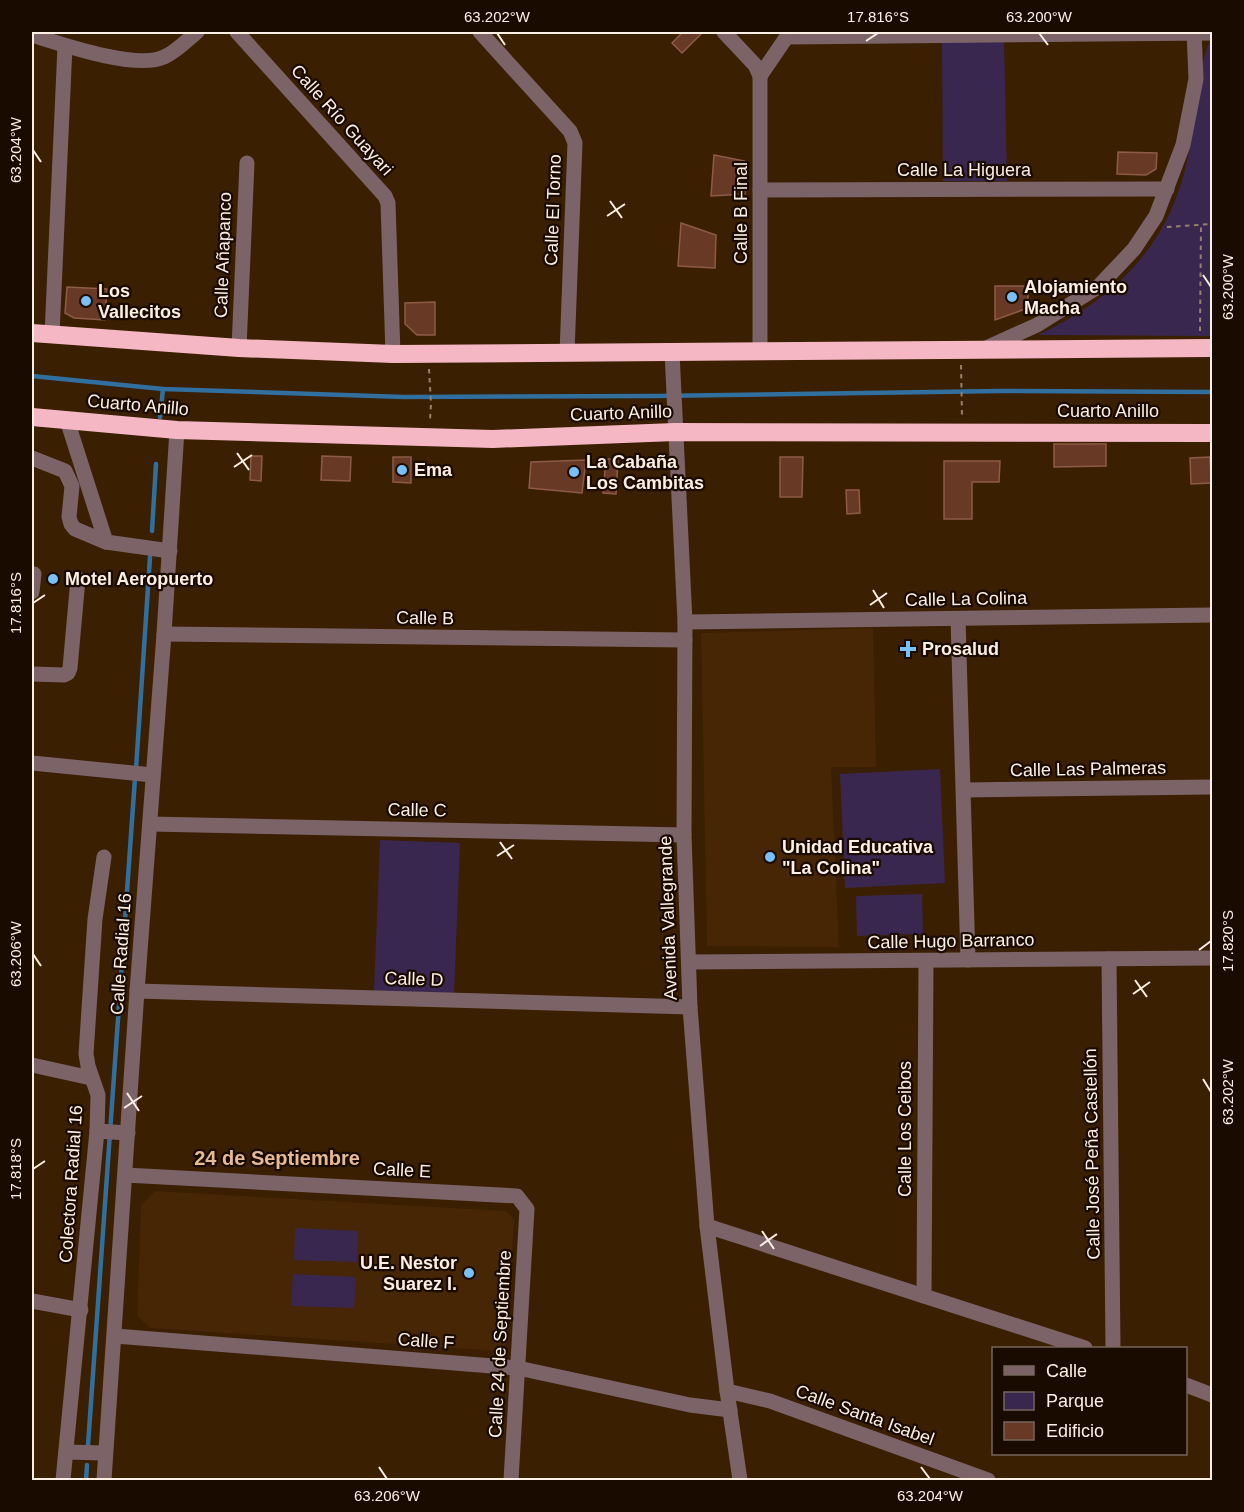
<svg xmlns="http://www.w3.org/2000/svg" width="1244" height="1512" viewBox="0 0 1244 1512" font-family="Helvetica,sans-serif">
<style>
.built{fill:#462605}
.green{fill:#3a274f}
.lines{fill:none;stroke-linecap:round;stroke-linejoin:round}
.stream{stroke:#316f9e;stroke-width:4.5}
.building{fill:#683924;stroke:#8e5b46;stroke-width:1.5}
.path{stroke:#96816b;stroke-width:2;stroke-dasharray:4.5 4.5;stroke-linecap:butt}
.minor{stroke:#7c6368;stroke-width:15}
.highway{stroke:#f5b7c4;stroke-width:18}
.ticks{fill:none;stroke:#fdefe3;stroke-width:2}
.poi-dot{fill:#79bff8;stroke:#1a0b00;stroke-width:2}
.labels{text-anchor:middle;stroke-width:4.5;stroke-linejoin:round;paint-order:stroke}
.street-label{font-size:18px;fill:#fdefe3;stroke:#1a0b00}
.poi-label{font-size:18px;font-weight:bold;fill:#fdefe3;stroke:#1a0b00;text-anchor:start}
.neighbourhood-label{font-size:20px;font-weight:bold;fill:#e6ba92;stroke:#1a0b00}
.neatline{fill:none;stroke:#fdefe3;stroke-width:2}
.ticks-label{font-size:15px;text-anchor:middle;fill:#fdefe3}
</style>
<rect width="100%" height="100%" fill="#3a1f01"/>
<g class="built">
<path d="M873,628l3,139h-45l8,180 -132,-1 -6,-313z"/>
<path d="M155,1191l351,20 8,8 -7,124 -9,8 -348,-23 -13,-12 4,-111z"/>
</g>
<g class="green">
<path d="M1212,35v301l-174,-1c76,-36 131,-89 149,-174 9,-41 8,-87 25,-126z"/>
<path d="M942,41h62l3,140h-64z"/>
<path d="M940,769l5,114 -100,5 -5,-114z"/>
<path d="M380,840l80,3 -6,151 -80,-3z"/>
<path d="M922,894l1,40 -66,2 -1,-40z"/>
<path d="M295,1228l63,3 -1,31 -63,-2z"/>
<path d="M293,1274l63,3 -2,31 -63,-2z"/>
</g>
<g class="lines">
<g class="stream">
<path d="M32,376l131,13 241,8 250,-1 346,-5 212,1"/>
<path d="M160,417l3,-28"/>
<path d="M152,531l4,-67"/>
<path d="M136,769l14,-212"/>
<path d="M88,1445l47,-667"/>
<path d="M86,1480l1,-15"/>
</g>
</g>
<g class="building">
<path d="M683,32h20l-21,21 -10,-10z"/>
<path d="M1118,152l39,1 -1,16 -10,6 -29,-1z"/>
<path d="M714,155l31,6v33l-34,2z"/>
<path d="M681,223l35,12 -1,33 -37,-2z"/>
<path d="M995,286h33v22l-33,12z"/>
<path d="M67,287l40,2 -2,31 -31,-2 -9,-5z"/>
<path d="M435,302v33h-18l-12,-11v-21z"/>
<path d="M1054,444h52v22l-52,1z"/>
<path d="M251,456h11l-1,25 -11,-1z"/>
<path d="M322,456l29,1 -1,24 -29,-1z"/>
<path d="M393,457h18v26l-18,-1z"/>
<path d="M780,457h23l-1,40h-22z"/>
<path d="M1210,457l1,26 -20,1 -1,-26z"/>
<path d="M606,459h12l-2,35 -13,-1z"/>
<path d="M586,460l-4,33 -53,-5 2,-26z"/>
<path d="M944,461h56l-1,21h-27v37h-28z"/>
<path d="M846,490h13l1,23 -13,1z"/>
</g>
<g class="lines">
<g class="path">
<path d="M1167,227l45,-3"/>
<path d="M1200,331l1,-106"/>
<path d="M961,365l1,52"/>
<path d="M429,369l2,35 -1,16"/>
</g>
<g class="minor">
<path d="M237,32l148,164 3,7 5,151"/>
<path d="M480,32l90,99 5,12 -8,210"/>
<path d="M724,32l31,33 5,11v275"/>
<path d="M32,35c29,9 104,35 132,22 12,-5 23,-17 33,-25"/>
<path d="M788,37l424,-4"/>
<path d="M760,76l30,-44"/>
<path d="M760,190l407,-1"/>
<path d="M52,335l13,-289"/>
<path d="M239,348l8,-185"/>
<path d="M986,348l51,-23 61,-38 36,-38 22,-33 27,-71 13,-66 -2,-47"/>
<path d="M672,352l13,270 -1,213 6,172 17,219 20,165 13,89"/>
<path d="M67,420l39,122 64,9"/>
<path d="M32,458l33,13 7,15 -3,31 2,7 4,5 31,13"/>
<path d="M32,592l2,-18"/>
<path d="M958,619l10,341"/>
<path d="M685,622l527,-7"/>
<path d="M164,634l521,6"/>
<path d="M32,674l32,1 4,-2 2,-5 8,-89"/>
<path d="M32,763l121,12"/>
<path d="M964,790l248,-3"/>
<path d="M150,824l534,11"/>
<path d="M1109,959l4,389"/>
<path d="M689,962l523,-4"/>
<path d="M137,991l553,16"/>
<path d="M32,1065l59,13"/>
<path d="M97,1131l31,2"/>
<path d="M125,1175l392,21 10,13 -16,271"/>
<path d="M707,1226l378,122"/>
<path d="M924,1296l2,-334"/>
<path d="M32,1301l49,9"/>
<path d="M115,1336l403,32 172,37 40,5"/>
<path d="M1186,1385l26,10"/>
<path d="M727,1391l43,10 218,79"/>
<path d="M66,1452l39,1"/>
<path d="M63,1480l34,-349 1,-36 -10,-29 -2,-12 9,-135 9,-62"/>
<path d="M104,1480l33,-489 27,-357 13,-204"/>
</g>
<g class="highway">
<path d="M32,333l207,15 154,6 819,-6"/>
<path d="M32,417l145,13 316,9 182,-7 537,1"/>
</g>
</g>
<path class="ticks" d="M497,33l8,12M1039,33l9,12M866,41l12,-8M33,150l8,12M610,201l12,17M607,216l18,-12M1203,275l8,12M237,453l12,17M234,467l18,-12M873,590l11,18M33,603l12,-8M870,605l17,-12M500,842l12,17M497,856l17,-11M1199,950l12,-9M33,954l8,12M1135,980l12,17M1133,994l17,-12M1203,1079l8,13M127,1093l12,18M124,1108l18,-12M33,1169l12,-8M762,1231l12,18M760,1246l17,-12M379,1467l8,12M921,1467l9,12"/>
<g class="poi-dot">
<circle cx="1012" cy="297" r="6"/>
<circle cx="86" cy="301" r="6"/>
<circle cx="402" cy="470" r="6"/>
<circle cx="574" cy="472" r="6"/>
<circle cx="53" cy="579" r="6"/>
<path d="M905 640h6v6h6v6h-6v6h-6v-6h-6v-6h6z"/>
<circle cx="770" cy="857" r="6"/>
<circle cx="469" cy="1273" r="6"/>
</g>
<g class="labels">
<g class="street-label">
<text transform="translate(342 120) rotate(48)" y="6">Calle Río Guayari</text>
<text x="964" y="176">Calle La Higuera</text>
<text transform="translate(553 210) rotate(-88)" y="6">Calle El Torno</text>
<text transform="translate(741 213) rotate(-90)" y="6">Calle B Final</text>
<text transform="translate(223 255) rotate(-88)" y="6">Calle Añapanco</text>
<text transform="translate(138 405) rotate(5)" y="6">Cuarto Anillo</text>
<text x="1108" y="417">Cuarto Anillo</text>
<text transform="translate(621 413) rotate(-2)" y="6">Cuarto Anillo</text>
<text transform="translate(966 599) rotate(-1)" y="6">Calle La Colina</text>
<text transform="translate(425 618) rotate(1)" y="6">Calle B</text>
<text transform="translate(1088 769) rotate(-1)" y="6">Calle Las Palmeras</text>
<text transform="translate(417 810) rotate(1)" y="6">Calle C</text>
<text transform="translate(668 918) rotate(-92)" y="6">Avenida Vallegrande</text>
<text transform="translate(951 941) rotate(-1)" y="6">Calle Hugo Barranco</text>
<text transform="translate(121 954) rotate(-86)" y="6">Calle Radial 16</text>
<text transform="translate(414 979) rotate(2)" y="6">Calle D</text>
<text transform="translate(905 1129) rotate(-90)" y="6">Calle Los Ceibos</text>
<text transform="translate(1092 1154) rotate(-91)" y="6">Calle José Peña Castellón</text>
<text transform="translate(402 1170) rotate(3)" y="6">Calle E</text>
<text transform="translate(71 1184) rotate(-86)" y="6">Colectora Radial 16</text>
<text transform="translate(426 1341) rotate(4)" y="6">Calle F</text>
<text transform="translate(500 1344) rotate(-87)" y="6">Calle 24 de Septiembre</text>
<text transform="translate(865 1415) rotate(20)" y="6">Calle Santa Isabel</text>
</g>
<g class="poi-label">
<text x="1024" y="293">Alojamiento<tspan x="1024" dy="21">Macha</tspan></text>
<text x="98" y="297">Los<tspan x="98" dy="21">Vallecitos</tspan></text>
<text x="586" y="468">La Cabaña<tspan x="586" dy="21">Los Cambitas</tspan></text>
<text x="414" y="476">Ema</text>
<text x="65" y="585">Motel Aeropuerto</text>
<text x="922" y="655">Prosalud</text>
<text x="782" y="853">Unidad Educativa<tspan x="782" dy="21">"La Colina"</tspan></text>
<text x="457" y="1269" text-anchor="end">U.E. Nestor<tspan x="457" dy="21">Suarez I.</tspan></text>
</g>
<g class="neighbourhood-label">
<text x="277" y="1165">24 de Septiembre</text>
</g>
</g>
<rect width="1244" height="1512" fill="none" stroke="#1a0b00" stroke-width="66"/>
<rect x="992" y="1347" width="195" height="108" fill="#1a0b00" stroke="#75665b" stroke-width="1.5"/>
<rect x="1004" y="1366" width="30" height="9" fill="#7c6368" stroke="#75665b" stroke-width="1.5"/>
<text x="1046" y="1377" font-size="18" fill="#fdefe3">Calle</text>
<rect x="1004" y="1392" width="30" height="18" fill="#3a274f" stroke="#75665b" stroke-width="1.5"/>
<text x="1046" y="1407" font-size="18" fill="#fdefe3">Parque</text>
<rect x="1004" y="1422" width="30" height="18" fill="#683924" stroke="#75665b" stroke-width="1.5"/>
<text x="1046" y="1437" font-size="18" fill="#fdefe3">Edificio</text>
<rect x="33" y="33" width="1178" height="1446" class="neatline"/>
<g class="ticks-label">
<text x="497" y="22">63.202°W</text>
<text x="878" y="22">17.816°S</text>
<text x="1039" y="22">63.200°W</text>
<text transform="translate(16 150) rotate(-90)" y="5">63.204°W</text>
<text transform="translate(1228 287) rotate(-90)" y="5">63.200°W</text>
<text transform="translate(16 603) rotate(-90)" y="5">17.816°S</text>
<text transform="translate(1228 941) rotate(-90)" y="5">17.820°S</text>
<text transform="translate(16 954) rotate(-90)" y="5">63.206°W</text>
<text transform="translate(1228 1092) rotate(-90)" y="5">63.202°W</text>
<text transform="translate(16 1169) rotate(-90)" y="5">17.818°S</text>
<text x="387" y="1501">63.206°W</text>
<text x="930" y="1501">63.204°W</text>
</g>
</svg>
